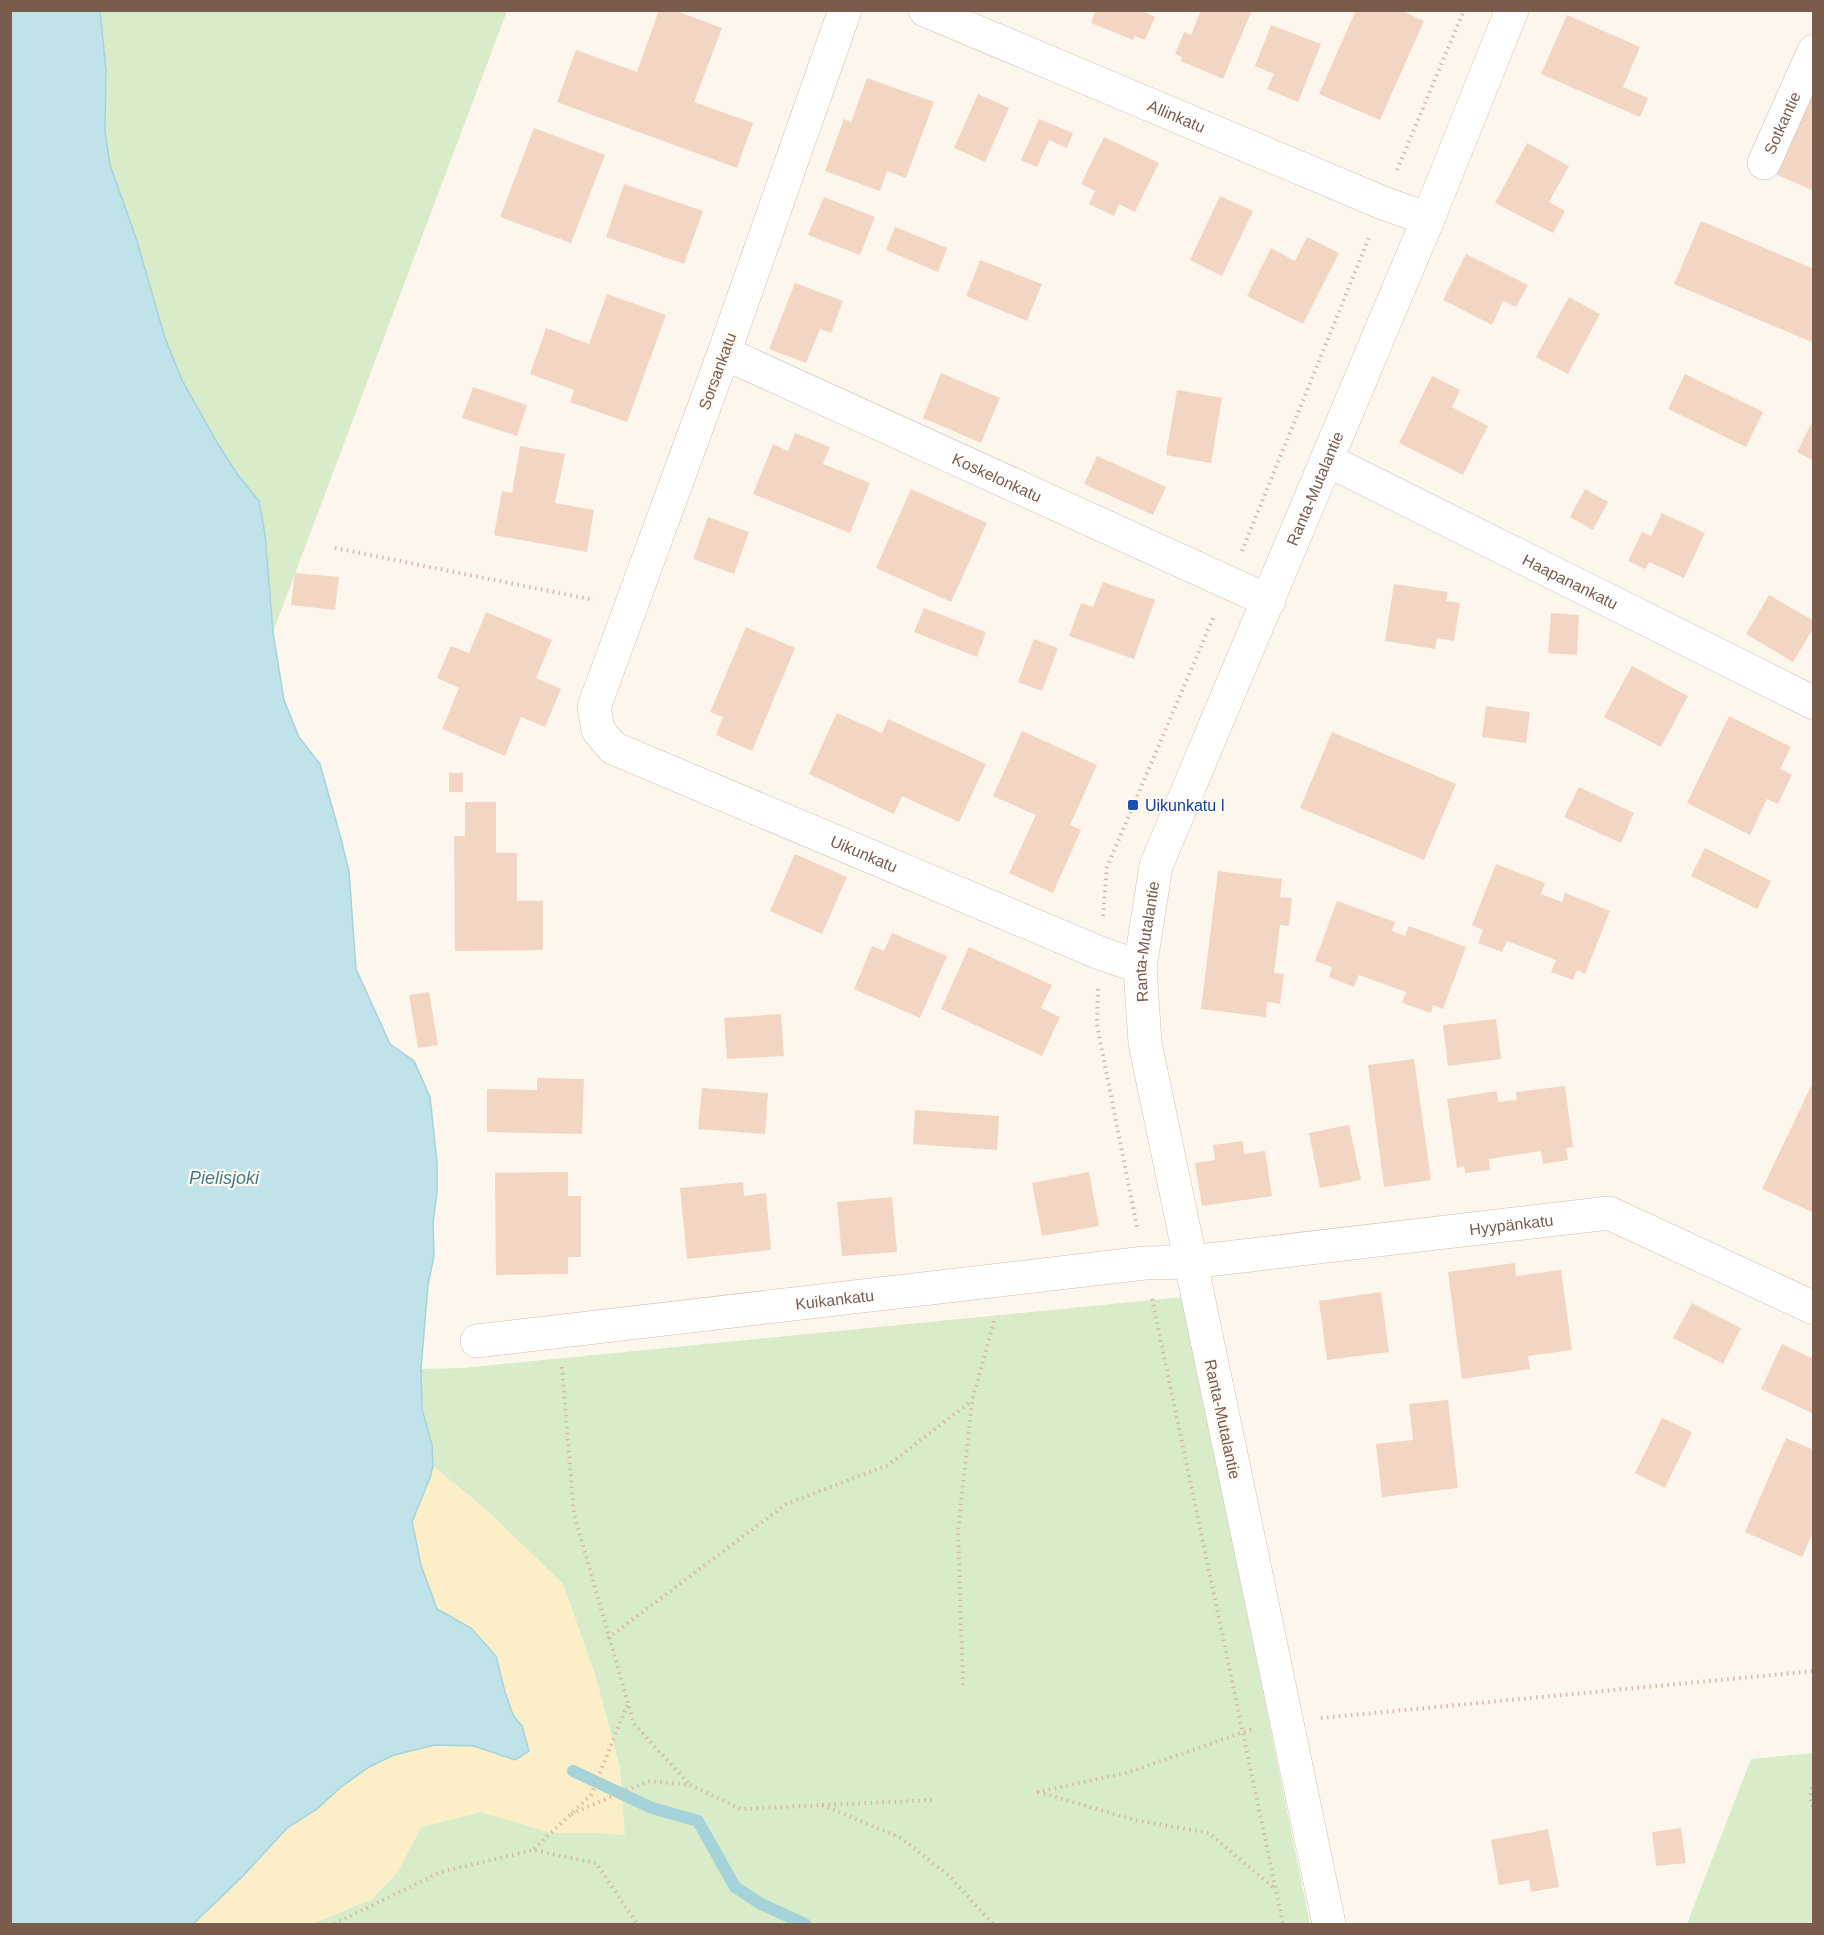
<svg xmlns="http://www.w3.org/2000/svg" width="1824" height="1935" viewBox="0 0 1824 1935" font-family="Arial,sans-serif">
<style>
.green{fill:#d8ecc9}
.sand{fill:#fcefc7}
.water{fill:#bfe3e8;stroke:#a5d3da;stroke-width:1.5}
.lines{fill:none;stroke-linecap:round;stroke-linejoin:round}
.stream{stroke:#a5d3da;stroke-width:12}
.building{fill:#f3d5c3}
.street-casing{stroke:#d1beb0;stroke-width:34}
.secondary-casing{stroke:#d6c0b0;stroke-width:34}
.path{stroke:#d9b8a5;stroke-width:4;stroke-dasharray:1.5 4.5;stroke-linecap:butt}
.street{stroke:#fff;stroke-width:33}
.secondary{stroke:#fff;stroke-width:33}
.transit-dot{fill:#1a4fb4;stroke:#fffaf3;stroke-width:2}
.labels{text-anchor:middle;stroke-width:4.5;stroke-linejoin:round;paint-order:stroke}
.street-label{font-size:16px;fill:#7a5c4d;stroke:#fffaf3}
.transit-label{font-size:16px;fill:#164399;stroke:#fffaf3;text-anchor:start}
.water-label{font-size:18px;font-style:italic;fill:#437c86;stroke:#fffaf3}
</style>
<rect width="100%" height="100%" fill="#fdf6ec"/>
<g class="green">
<path d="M100,11h407l-234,621 -8,-98 -6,-33 -21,-26 -20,-31 -36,-64 -17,-42 -29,-100 -26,-73 -5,-34 1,-61z"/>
<path d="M1183,1297l127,627h-998l60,-25 26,-28 23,-44 60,-15 71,21h49l23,2 -4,-66 -24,-91 -33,-94 -78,-75 -52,-43 -1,-21 -10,-36 -1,-40 41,-1z"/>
<path d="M1813,1753v171h-126l64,-165z"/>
</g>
<path class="sand" d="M433,1466l52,43 78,75 33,94 24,91 5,66 -24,-2h-49l-71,-21 -60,15 -23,44 -26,28 -60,25h-119l50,-48 44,-48 30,-19 24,-22 28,-20 25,-12 41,-10 39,1 41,14 7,-34 -9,-11 -18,-59 -24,-28 -34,-19 -16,-44 -9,-43 19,-47z"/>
<path class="water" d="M100,10l6,60 -1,61 5,34 26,73 29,100 17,42 36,64 20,31 21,26 6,33 8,98 11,68 15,37 21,27 20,71 9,36 7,98 34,75 24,17 16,36 7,65v30l-4,32 1,32 -6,29 -7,84 1,40 10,36 1,21 -2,9 -19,47 9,43 16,44 34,19 25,28 9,36 8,23 9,11 7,25 -14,9 -41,-14 -39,-1 -41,10 -25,12 -28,20 -24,22 -30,19 -44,48 -50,48h-183v-1913z"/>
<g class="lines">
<path class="stream" d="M573,1771l79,37 46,13 37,66 26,17 44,20"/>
</g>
<g class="building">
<path d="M659,10h15l48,18 -28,74 59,21 -16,45 -180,-66 19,-52 61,22z"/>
<path d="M1096,10h50l-1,2 10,5 -10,23 -10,-4 -2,4 -42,-17z"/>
<path d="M1201,10h51l-29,69 -42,-18 1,-4 -7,-3 9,-22 7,3z"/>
<path d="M1356,10h45l23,11 -44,99 -61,-26z"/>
<path d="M1567,15l73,32 -17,40 25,11 -8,19 -99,-43z"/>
<path d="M1271,25l50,19 -23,58 -31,-13 7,-15 -19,-8z"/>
<path d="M867,78l67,24 -28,76 -19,-7 -7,20 -55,-20 19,-52 7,3z"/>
<path d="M1814,83v108l-41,-18z"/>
<path d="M978,94l31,14 -24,54 -31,-14z"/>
<path d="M1039,119l34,14 -6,15 -18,-8 -12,27 -16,-7z"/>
<path d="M534,128l71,27 -34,88 -71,-26z"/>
<path d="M1104,137l55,26 -24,49 -16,-8 -5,12 -25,-12 6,-13 -14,-7z"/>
<path d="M1527,143l42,23 -20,36 16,9 -12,22 -58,-30z"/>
<path d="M624,184l79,27 -19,53 -78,-27z"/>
<path d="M1220,196l33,15 -31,65 -32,-16z"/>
<path d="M824,197l51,20 -15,38 -52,-20z"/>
<path d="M1701,221l113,48v74l-140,-59z"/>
<path d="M895,227l52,21 -9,24 -52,-22z"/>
<path d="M1307,237l32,16 -36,71 -56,-28 24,-48 24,13z"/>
<path d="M1466,254l62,31 -12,22 -13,-6 -11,24 -49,-25z"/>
<path d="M980,260l62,24 -15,37 -61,-25z"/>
<path d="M795,283l48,18 -12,32 -11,-4 -14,34 -37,-14z"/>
<path d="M607,294l59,21 -39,107 -57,-20 4,-12 -44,-16 16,-46 43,16z"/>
<path d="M1569,297l31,17 -32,60 -32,-17z"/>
<path d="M941,373l59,25 -19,45 -58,-25z"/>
<path d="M1685,374l78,38 -17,35 -78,-38z"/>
<path d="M1432,376l28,14 -8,17 36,19 -25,49 -64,-32z"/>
<path d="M473,387l54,18 -10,31 -55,-18z"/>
<path d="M1177,390l45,8 -11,65 -45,-8z"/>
<path d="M1811,424l3,1v36l-17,-9z"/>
<path d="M795,433l35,14 -7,17 47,19 -20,50 -97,-39 20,-50 15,7z"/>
<path d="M520,446l45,8 -10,49 39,7 -7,42 -93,-17 8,-44 10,2z"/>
<path d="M1097,456l69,31 -13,28 -69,-31z"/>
<path d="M911,489l76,34 -36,79 -75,-34z"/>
<path d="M1585,489l23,13 -15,28 -23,-13z"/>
<path d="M1662,513l43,20 -21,45 -35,-16 -4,7 -17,-8 14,-29 9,4z"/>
<path d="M708,517l41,15 -15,42 -41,-15z"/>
<path d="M295,573l44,4 -4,33 -44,-5z"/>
<path d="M1103,582l52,18 -21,59 -65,-23 12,-33 12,4z"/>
<path d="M1394,584l54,8 -2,9 14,2 -6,38 -17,-3 -2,11 -50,-8z"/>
<path d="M1769,595l45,26v6l-21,35 -47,-28z"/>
<path d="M924,608l62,24 -9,25 -63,-25z"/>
<path d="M486,612l66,28 -16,38 25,11 -16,38 -24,-10 -16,39 -63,-27 17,-41 -22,-10 14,-32 18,7z"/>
<path d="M1551,613l28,2 -2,40 -29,-2z"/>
<path d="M746,627l49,21 -43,103 -36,-16 7,-18 -13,-5z"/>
<path d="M1034,639l24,9 -16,43 -24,-9z"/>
<path d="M1632,666l56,30 -27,51 -57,-30z"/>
<path d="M1486,706l44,6 -4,31 -44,-6z"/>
<path d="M837,713l45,20 6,-14 98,45 -27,58 -57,-26 -8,18 -85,-40z"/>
<path d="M1729,716l62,31 -11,22 12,6 -14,29 -11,-5 -17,36 -63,-32z"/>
<path d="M1022,731l75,34 -27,60 11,5 -28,63 -44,-20 27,-58 -43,-19z"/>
<path d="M1332,732l124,52 -32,76 -124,-52z"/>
<rect x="449" y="773" width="14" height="19"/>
<path d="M1579,787l55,26 -13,30 -57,-26z"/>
<path d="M465,802h31v51h21v48h26v49l-88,1 -1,-115h11z"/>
<path d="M1705,848l66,33 -14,28 -66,-33z"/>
<path d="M795,854l52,23 -25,57 -52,-23z"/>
<path d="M1496,864l49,19 -4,11 21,8 3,-9 45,18 -25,63 -8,-4 -4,10 -22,-8 5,-12 -49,-19 -5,11 -24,-9 5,-13 -11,-5z"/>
<path d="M1218,871l64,8 -2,18 12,1 -3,28 -9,-1 -6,48 10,1 -4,30 -13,-2 -1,15 -65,-8z"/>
<path d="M1337,901l58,21 -3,9 13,5 4,-10 57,21 -23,62 -10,-4 -2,8 -29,-10 4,-11 -47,-17 -5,12 -25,-10 3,-10 -17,-6z"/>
<path d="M892,933l55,23 -27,62 -66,-29 18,-43 12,5z"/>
<path d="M969,947l83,38 -11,23 19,9 -18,39 -101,-47z"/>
<path d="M429,992l9,53 -20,3 -9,-53z"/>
<path d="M781,1014l3,42 -57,3 -3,-41z"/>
<path d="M1496,1019l5,40 -53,7 -5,-41z"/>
<path d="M1414,1059l17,121 -47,7 -16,-122z"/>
<path d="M537,1078l47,1 -2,55 -95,-2v-43l50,1z"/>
<path d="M1814,1080v133l-52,-24z"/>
<path d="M1565,1086l8,61 -7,1 2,12 -25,4 -2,-13 -52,8 1,11 -25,3 -1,-7 -7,2 -10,-69 50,-8 1,11 19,-2 -1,-8z"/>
<path d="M702,1088l66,5 -3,41 -67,-5z"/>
<path d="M915,1110l84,6 -2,34 -84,-6z"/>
<path d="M1349,1125l12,55 -41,8 -11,-55z"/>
<path d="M1243,1141l1,13 21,-3 7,45 -70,10 -7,-43 20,-3 -2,-15z"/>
<path d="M568,1172v24h13v61h-13v17l-72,1 -1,-102z"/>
<path d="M1089,1172l10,54 -57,10 -10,-53z"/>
<path d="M743,1182l1,14 22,-3 5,57 -84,9 -7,-71z"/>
<path d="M892,1197l5,55 -55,4 -5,-54z"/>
<path d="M1515,1263l1,13 45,-6 11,80 -44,6 2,13 -68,10 -14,-107z"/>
<path d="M1381,1292l8,60 -62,8 -8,-59z"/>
<path d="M1692,1303l49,25 -18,36 -50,-26z"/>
<path d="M1782,1344l32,15v55l-53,-25z"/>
<path d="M1448,1400l10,88 -76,9 -6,-53 37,-4 -4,-36z"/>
<path d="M1662,1418l30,14 -27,56 -30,-15z"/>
<path d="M1786,1438l28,12v80l-12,27 -57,-25z"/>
<path d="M1681,1828l5,35 -30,3 -4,-34z"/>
<path d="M1548,1829l11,58 -28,5 -2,-12 -30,5 -8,-45z"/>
</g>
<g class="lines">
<defs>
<g id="street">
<path id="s1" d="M845,10l-121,343 -130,354 4,23 15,18 487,205 40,14"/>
<path id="s2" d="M925,10l458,193 45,16"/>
<path id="s3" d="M1764,163l50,-112"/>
<path id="s4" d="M724,353l545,248"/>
<path id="s5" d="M1327,460l487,243"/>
<path id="s6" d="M477,1341l668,-78 46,-1 418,-49 205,95"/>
</g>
<g id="secondary">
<path id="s7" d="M1329,1924l-184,-881 -5,-76 16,-101 272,-647 84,-209"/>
</g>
</defs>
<use href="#street" class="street-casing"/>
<use href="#secondary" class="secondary-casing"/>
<g class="path">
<path d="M1397,170l67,-160"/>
<path d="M335,548l259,52"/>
<path d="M1242,551l128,-316"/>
<path d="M1103,916l4,-49 107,-251"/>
<path d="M1098,989l-1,36 40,202"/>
<path d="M1152,1299l131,625"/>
<path d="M562,1367l12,147 60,210 56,61"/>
<path d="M608,1638l178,-134 102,-39 84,-64"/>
<path d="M963,1685l-5,-153 14,-131 23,-83"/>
<path d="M1321,1718l493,-47"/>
<path d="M1814,1782l-4,15 4,14"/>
<path d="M1037,1792l93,-20 122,-43"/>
<path d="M1038,1792l96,28 75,13 66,56"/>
<path d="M822,1805l79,33 47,37 45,49"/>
<path d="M571,1814l77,-33 42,4 51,24 191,-9"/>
<path d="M534,1849l57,-54 37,-92"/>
<path d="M334,1924l107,-52 92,-22 63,13 41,61"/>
</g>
<use href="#street" class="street"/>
<use href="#secondary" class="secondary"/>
</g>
<rect class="transit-dot" x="1127" y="799" width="12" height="12" rx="3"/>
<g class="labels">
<g class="street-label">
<text dy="6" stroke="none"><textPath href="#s2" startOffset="273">Allinkatu</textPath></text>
<text dy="6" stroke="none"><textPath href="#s3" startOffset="44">Sotkantie</textPath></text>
<text transform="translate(717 371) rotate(-70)" y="6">Sorsankatu</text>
<text dy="6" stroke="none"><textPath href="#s4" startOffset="300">Koskelonkatu</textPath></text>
<text dy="6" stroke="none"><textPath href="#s7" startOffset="1488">Ranta-Mutalantie</textPath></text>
<text dy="6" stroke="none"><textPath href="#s5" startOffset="272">Haapanankatu</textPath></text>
<text dy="6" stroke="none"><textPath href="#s1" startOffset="1060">Uikunkatu</textPath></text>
<text dy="6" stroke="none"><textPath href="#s7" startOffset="1002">Ranta-Mutalantie</textPath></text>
<text dy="6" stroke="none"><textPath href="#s6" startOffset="1041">Hyypänkatu</textPath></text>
<text dy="6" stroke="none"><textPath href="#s6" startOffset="360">Kuikankatu</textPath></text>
<text transform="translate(1223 1419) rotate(78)" y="6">Ranta-Mutalantie</text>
</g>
<g class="transit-label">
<text x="1145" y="811">Uikunkatu I</text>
</g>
<g class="water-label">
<text x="224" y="1184">Pielisjoki</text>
</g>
</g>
<rect width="1824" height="1935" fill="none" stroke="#7a5c4d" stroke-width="24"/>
</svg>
